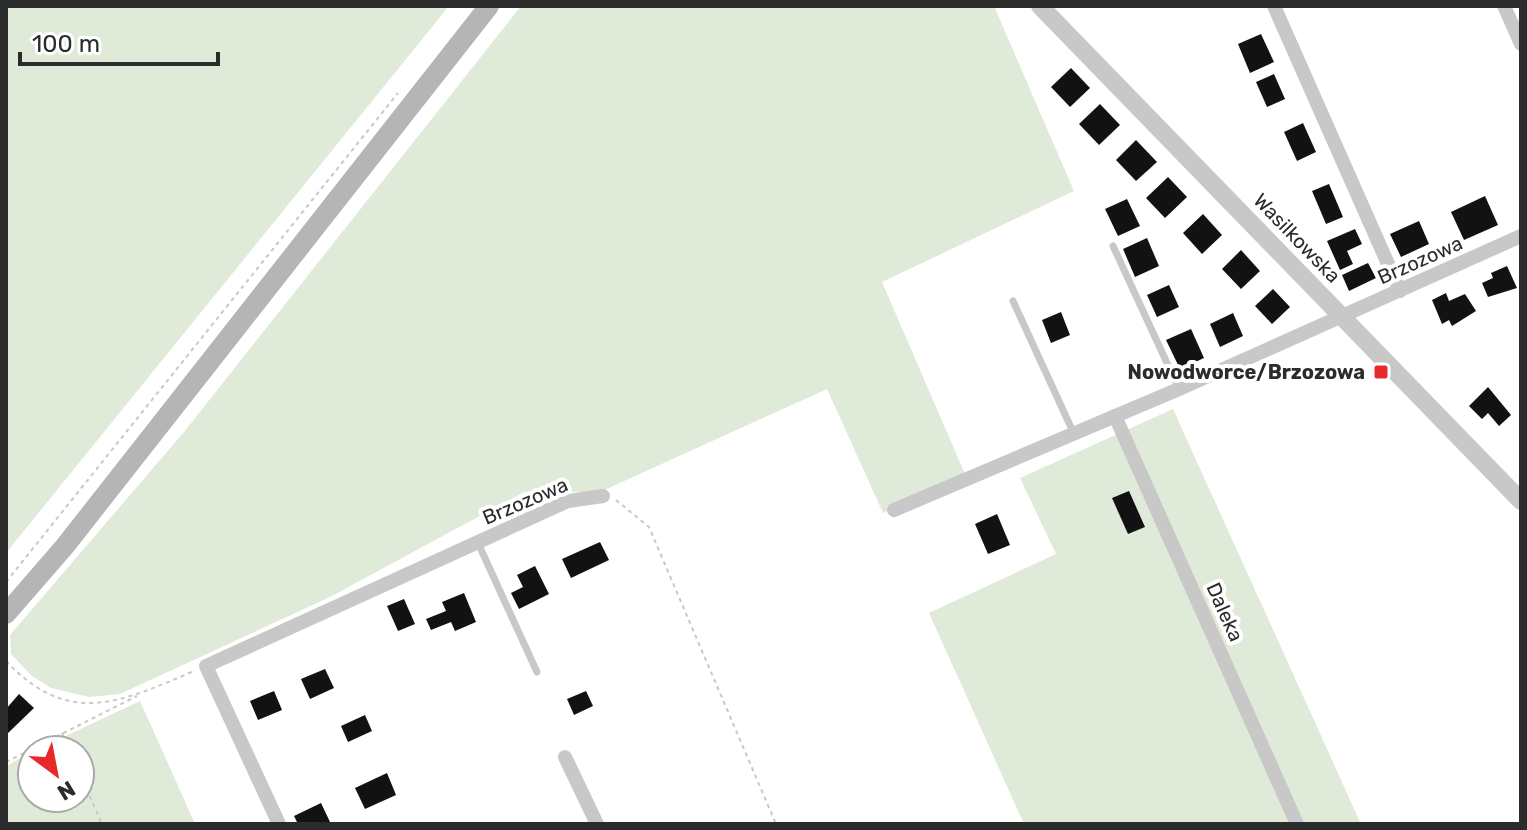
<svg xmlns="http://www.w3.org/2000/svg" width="1527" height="830" viewBox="0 0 1527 830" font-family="Rubik,sans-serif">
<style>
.green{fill:#e0ead8}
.building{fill:#121212}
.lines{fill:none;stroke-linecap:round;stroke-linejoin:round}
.path{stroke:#c8c8c8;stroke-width:2;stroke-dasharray:4 4;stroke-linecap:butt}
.service{stroke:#c8c8c8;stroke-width:7}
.minor{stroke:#c8c8c8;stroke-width:14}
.tertiary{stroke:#c8c8c8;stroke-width:18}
.secondary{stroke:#b5b5b5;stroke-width:20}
.poi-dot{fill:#e7292a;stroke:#fff;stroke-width:3}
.labels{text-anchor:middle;stroke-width:8;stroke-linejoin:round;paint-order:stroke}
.street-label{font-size:20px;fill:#2b2b2b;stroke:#fff}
.poi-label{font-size:20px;font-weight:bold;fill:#2b2b2b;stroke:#fff;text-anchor:end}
</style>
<rect width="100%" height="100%" fill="#fff"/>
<g class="green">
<path d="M6,6h443l-443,547z"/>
<path d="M521,6h473l80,185 -192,91 83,192 -82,39 -56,-124 -227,103h-76l-194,105 -210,97 -31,3 -38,-9 -19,-12 -21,-22 -1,-19 174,-203z"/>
<path d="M1173,409l188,415h-337l-95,-211 127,-59 -36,-76z"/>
<path d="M140,701l55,123h-189v-58l26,-14v46h48v-48h-44z"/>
</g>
<g class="building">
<path d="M1261,34l13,28 -24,11 -12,-29z"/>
<path d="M1071,68l19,20 -20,19 -19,-20z"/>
<path d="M1274,74l11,25 -18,8 -11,-25z"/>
<path d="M1100,104l20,21 -21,20 -20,-21z"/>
<path d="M1303,123l13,29 -19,9 -13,-29z"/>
<path d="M1136,140l21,22 -21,19 -20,-21z"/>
<path d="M1168,177l19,20 -22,21 -19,-20z"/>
<path d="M1329,184l14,33 -17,7 -14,-33z"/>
<path d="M1485,196l13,29 -34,15 -13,-28z"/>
<path d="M1127,199l13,27 -22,10 -13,-27z"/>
<path d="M1203,214l19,21 -20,19 -19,-21z"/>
<path d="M1419,221l10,23 -28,13 -11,-23z"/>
<path d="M1355,229l7,15 -15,7 6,13 -13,6 -13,-29z"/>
<path d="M1147,238l12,28 -24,11 -12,-28z"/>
<path d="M1241,250l19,21 -19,18 -19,-20z"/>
<path d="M1368,263l8,15 -27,13 -7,-16z"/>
<path d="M1507,266l10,22 -29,9 -6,-14 11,-5 -2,-5z"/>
<path d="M1169,285l10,22 -22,10 -10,-22z"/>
<path d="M1273,289l17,18 -18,17 -17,-18z"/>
<path d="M1446,293l3,8 16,-7 11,17 -24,15 -3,-6 -7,4 -10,-24z"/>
<path d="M1061,312l9,23 -19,8 -9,-23z"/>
<path d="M1233,313l10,23 -23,11 -10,-23z"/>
<path d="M1191,329l13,29 -24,11 -14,-29z"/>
<path d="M1488,387l23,28 -12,11 -11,-13 -6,6 -13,-13z"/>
<path d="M1129,491l16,36 -17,7 -16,-36z"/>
<path d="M997,514l13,31 -22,9 -13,-30z"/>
<path d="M600,542l9,18 -38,18 -9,-19z"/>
<path d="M535,566l14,28 -30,15 -8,-16 12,-6 -6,-12z"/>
<path d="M464,593l12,29 -21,9 -4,-9 -20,8 -5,-11 20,-8 -4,-9z"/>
<path d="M404,599l11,25 -17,7 -11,-25z"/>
<path d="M325,669l9,19 -24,11 -9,-20z"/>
<path d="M274,691l8,19 -24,10 -8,-19z"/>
<path d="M586,691l7,15 -19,9 -7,-16z"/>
<path d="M19,694l15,14 -28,27v-26z"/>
<path d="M365,715l7,16 -24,11 -7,-16z"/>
<path d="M387,773l9,22 -31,14 -10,-21z"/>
<path d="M321,803l10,21h-33l-4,-8z"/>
</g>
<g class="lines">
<g class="path">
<path d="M616,500l33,27 127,297"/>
<path d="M6,582l392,-489"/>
<path d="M6,661c63,67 115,41 188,10"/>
<path d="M62,733l7,17"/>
<path d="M6,762l131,-66"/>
<path d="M80,774l22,50"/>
</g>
<g class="service">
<path d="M1113,246l66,143"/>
<path d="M1013,301l61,133"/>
<path d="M478,543l59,129"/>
</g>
<g class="minor">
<path d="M1274,6l126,285"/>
<path d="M1504,6l17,38"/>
<path d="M1115,416l182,408"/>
<path d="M894,510l285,-121 342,-153"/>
<path d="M565,757l32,67"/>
<path d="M279,824l-73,-158 362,-165 35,-5"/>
</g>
<path class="tertiary" d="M1040,6l481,495"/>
<path class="secondary" d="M6,614l59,-68 424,-540"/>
</g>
<rect class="poi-dot" x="1373" y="364" width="16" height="16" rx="4"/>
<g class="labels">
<g class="street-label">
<text transform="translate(1297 238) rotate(46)" y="7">Wasilkowska</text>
<text transform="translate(1420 260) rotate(-24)" y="7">Brzozowa</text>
<text transform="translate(525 501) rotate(-23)" y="7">Brzozowa</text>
<text transform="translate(1225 612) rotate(66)" y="7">Daleka</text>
</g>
<g class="poi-label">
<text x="1365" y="379">Nowodworce/Brzozowa</text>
</g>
</g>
<rect width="1527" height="830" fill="none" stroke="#2b2b2b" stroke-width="16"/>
<g transform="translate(56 774) rotate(148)"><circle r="38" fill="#ffffff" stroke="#aaaaaa" stroke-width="2"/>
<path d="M0-6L14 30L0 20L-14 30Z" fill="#e7292a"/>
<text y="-12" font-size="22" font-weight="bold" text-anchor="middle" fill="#2b2b2b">N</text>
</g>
<path d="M20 52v12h198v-12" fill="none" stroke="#2b2b2b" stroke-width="4"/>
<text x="32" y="52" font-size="24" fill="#2b2b2b" stroke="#ffffff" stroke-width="6" paint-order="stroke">100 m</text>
</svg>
